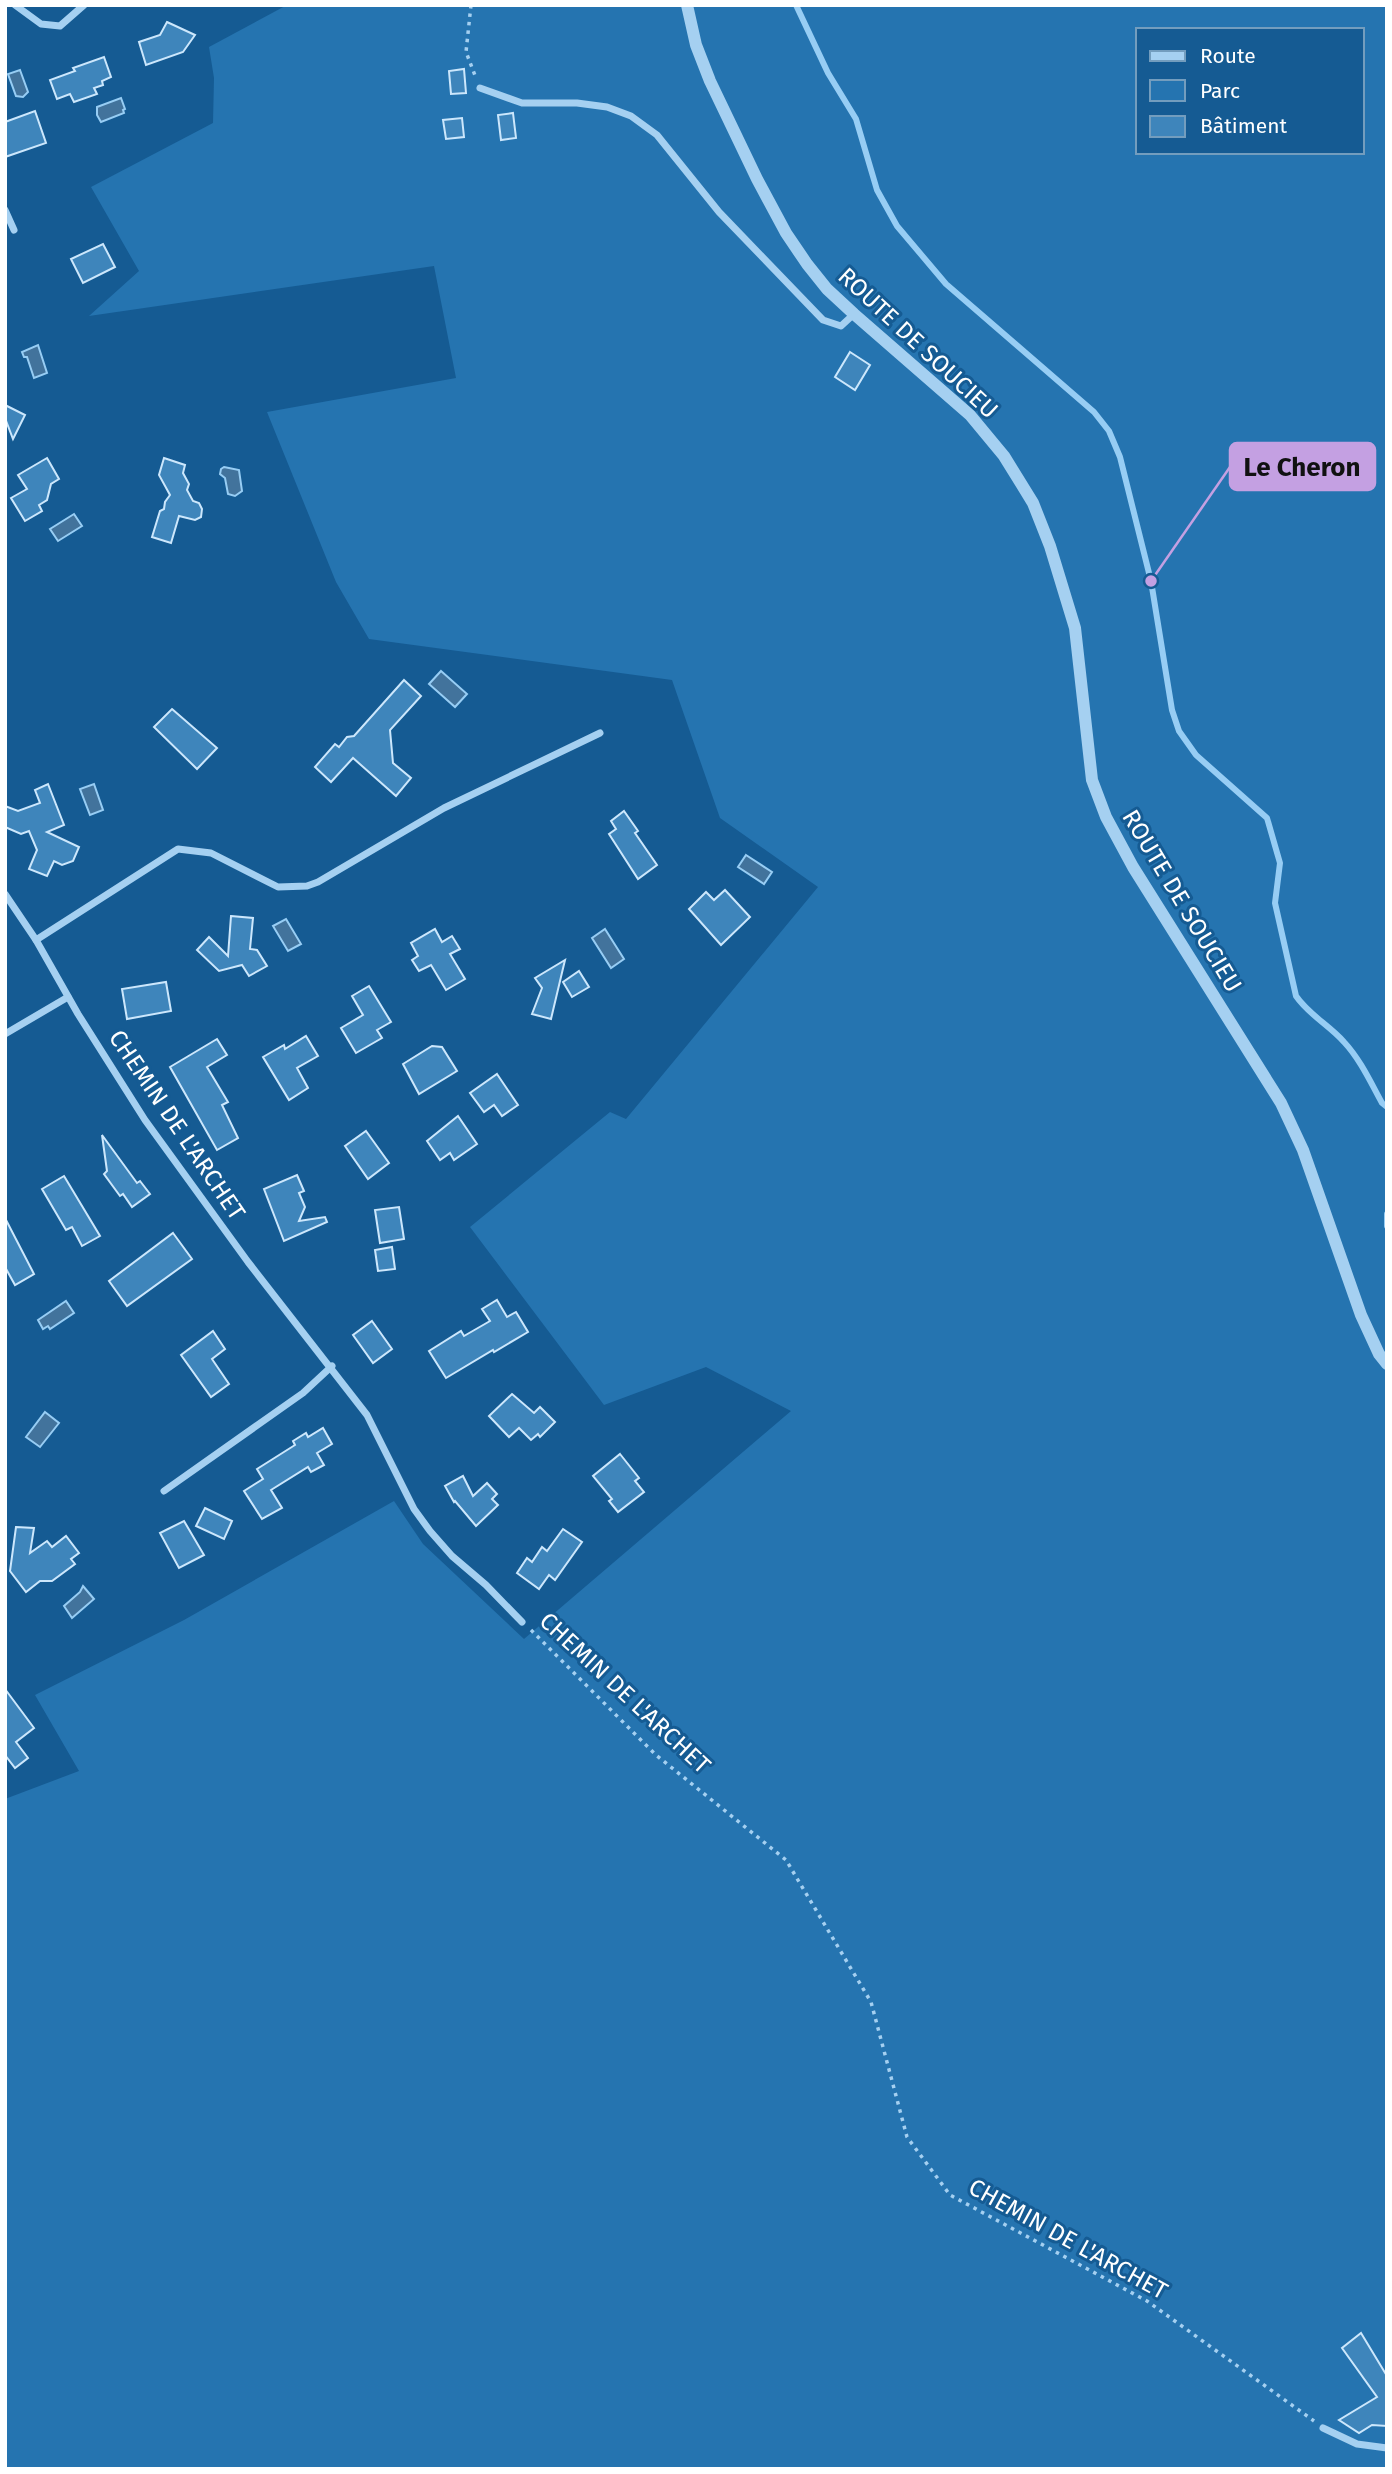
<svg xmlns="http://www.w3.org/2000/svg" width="1392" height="2474" viewBox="0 0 1392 2474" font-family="'Fira Sans',sans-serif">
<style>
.green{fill:#2574b0;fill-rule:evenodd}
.water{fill:#42739c;stroke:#97cdf4;stroke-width:2}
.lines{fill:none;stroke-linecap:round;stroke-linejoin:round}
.stream{stroke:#97cdf4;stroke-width:6}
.building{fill:#3e85bb;stroke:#cce7fc;stroke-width:2}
.path{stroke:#a5d0f1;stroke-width:3.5;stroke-dasharray:3.5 5;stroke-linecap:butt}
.minor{stroke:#a5d0f1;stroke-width:7}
.tertiary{stroke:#a5d0f1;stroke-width:12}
.labels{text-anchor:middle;stroke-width:6;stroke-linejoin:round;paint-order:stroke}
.street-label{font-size:24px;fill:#fff;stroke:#155b93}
.leader{fill:none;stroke:#c4a0e2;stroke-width:2.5}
.callout-dot{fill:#c4a0e2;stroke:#155b93;stroke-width:2.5}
.callout{fill:#c4a0e2;stroke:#c4a0e2;stroke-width:2.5}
.callout-label{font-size:26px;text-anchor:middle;font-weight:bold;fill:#111}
</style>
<rect width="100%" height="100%" fill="#155b93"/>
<path class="green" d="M287,5h1100v2464h-1382v-670l74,-28 -44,-76 149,-75 210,-119 29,43 101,95 267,-228 -85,-44 -102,38 -134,-178 140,-115 16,7 192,-232 -98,-69 -48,-138 -303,-41 -33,-57 -69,-170 189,-34 -22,-112 -345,50 50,-45 -48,-84 122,-64 1,-45 -5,-31zM1138,30h224v122h-224z"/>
<g class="water">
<path d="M20,70l8,22 -5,5 -7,-1 -8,-22z"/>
<path d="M121,98l4,11 -2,1 1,3 -23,9 -4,-7v-8z"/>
<path d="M38,345l9,28 -13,5 -7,-21h-3l-2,-5z"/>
<path d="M224,467l15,3 3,21 -7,5 -7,-2 -3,-16 -5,-4 1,-5z"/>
<path d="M74,514l8,12 -24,15 -8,-12z"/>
<path d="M441,671l26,23 -12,13 -26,-23z"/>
<path d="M94,784l9,26 -13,5 -10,-26z"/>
<path d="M746,855l26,17 -8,12 -26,-17z"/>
<path d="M286,919l15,25 -13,7 -15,-25z"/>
<path d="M605,929l19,30 -13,9 -19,-30z"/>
<path d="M66,1301l8,12 -24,16 -2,-3 -5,3 -5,-9z"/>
<path d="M45,1412l14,11 -19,24 -14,-10z"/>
<path d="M83,1586l11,13 -22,19 -8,-12 16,-14z"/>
</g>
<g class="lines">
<g class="stream">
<path d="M796,5l32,68 28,46 21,71 20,36 49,58 148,128 15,19 11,26 31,124 21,129 7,21 17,24 71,63 13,45 -5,40 21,93c13,19 33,29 48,46 16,17 27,41 38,61l5,4"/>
<path d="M1387,1214v12"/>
</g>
</g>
<g class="building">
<path d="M167,22l28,13 -12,17 -37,13 -7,-23 21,-7z"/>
<path d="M104,57l7,20 -9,4 1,4 -9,3 3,6 -23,8 -4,-8 -13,5 -7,-19 25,-9 -2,-3z"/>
<path d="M464,69l2,24 -15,1 -2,-23z"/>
<path d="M35,111l11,32 -41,14v-35z"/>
<path d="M513,113l3,25 -15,2 -3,-25z"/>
<path d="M462,118l2,19 -18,2 -3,-19z"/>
<path d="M103,244l12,23 -32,16 -12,-24z"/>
<path d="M850,352l20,13 -15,25 -20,-13z"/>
<path d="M5,405l20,10 -12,24 -8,-21z"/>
<path d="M47,458l12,21 -8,5 -4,16 -8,5 3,6 -17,10 -14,-23 16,-9 -9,-14z"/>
<path d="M164,458l21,7 -2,8 6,11 -2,6 6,11 6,2 3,6 -1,8 -6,3 -16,-4 -8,27 -19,-6 8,-26 4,-2 1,-7 5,-7 -11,-20z"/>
<path d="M404,680l17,16 -31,34 3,33 18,15 -15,18 -43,-38 -22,24 -16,-15 20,-23 4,3 8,-10 7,-1z"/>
<path d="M172,709l45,39 -20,21 -43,-42z"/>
<path d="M48,784l16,41 -17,7 32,15 -6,14 -11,4 -8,-4 -7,15 -18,-7 8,-19 -8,-19 -8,3 -16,-7v-21l13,5 22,-8 -5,-13z"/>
<path d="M624,811l14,20 -3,2 22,32 -19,14 -29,-45 7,-5 -5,-8z"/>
<path d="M725,890l25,27 -29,28 -32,-36 17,-17 8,8z"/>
<path d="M231,916l22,2 -3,31 7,1 10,16 -18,10 -7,-11 -23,6 -22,-21 12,-13 19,19z"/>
<path d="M435,929l7,13 10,-6 8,13 -10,5 15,25 -19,11 -15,-25 -12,6 -7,-11 6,-4 -7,-13z"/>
<path d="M565,960l-14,59 -19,-5 10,-26 -7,-10z"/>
<path d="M579,971l10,16 -17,10 -9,-15z"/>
<path d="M166,982l5,29 -44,8 -5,-30z"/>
<path d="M369,986l22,36 -14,8 5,8 -26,15 -15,-25 22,-13 -11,-19z"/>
<path d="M306,1036l12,20 -21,12 11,20 -19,12 -26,-43 21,-12 1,4z"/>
<path d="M217,1039l10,16 -20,12 21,35 -6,3 16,33 -21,12 -47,-83z"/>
<path d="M432,1046l10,1 15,24 -38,23 -16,-30z"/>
<path d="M497,1074l21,31 -16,11 -8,-11 -10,7 -14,-19z"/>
<path d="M458,1116l19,28 -23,16 -4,-7 -10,7 -13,-19z"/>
<path d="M366,1131l23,32 -21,16 -23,-33z"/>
<path d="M102,1135l35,48 3,-2 10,13 -18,13 -9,-13 -3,2 -16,-22 3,-3z"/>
<path d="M297,1175l7,16 -5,2 6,14 -6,14 26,-4 2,5 -43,19 -20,-52z"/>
<path d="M64,1176l36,60 -18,10 -10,-19 -6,3 -24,-41z"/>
<path d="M399,1207l5,32 -24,4 -5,-33z"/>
<path d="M5,1218l29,56 -19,11 -10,-18z"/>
<path d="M173,1233l19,26 -65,47 -18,-25z"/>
<path d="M392,1247l3,22 -17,2 -3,-21z"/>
<path d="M497,1300l10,17 9,-5 12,20 -34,20 -1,-2 -47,28 -17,-27 32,-20 3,5 26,-15 -8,-12z"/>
<path d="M372,1321l20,28 -19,14 -20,-28z"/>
<path d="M213,1331l12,18 -13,10 17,25 -18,13 -30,-42z"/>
<path d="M512,1394l22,19 6,-6 15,15 -15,15 -2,-3 -7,6 -12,-12 -10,9 -20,-21z"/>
<path d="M323,1428l9,16 -15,9 7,12 -13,7 -3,-5 -37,23 11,18 -20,11 -18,-28 19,-12 -6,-10 38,-24 -2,-4 13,-8 2,4z"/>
<path d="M620,1454l19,24 -4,3 9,11 -26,20 -9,-11 3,-2 -19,-23z"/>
<path d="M463,1476l10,20 14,-13 10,11 -5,5 6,6 -22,21 -21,-25 -1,1 -9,-16z"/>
<path d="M205,1508l27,13 -8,18 -28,-13z"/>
<path d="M184,1521l20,34 -25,13 -19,-35z"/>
<path d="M16,1527l18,1 -4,25 17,-12 5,6 14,-11 13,17 -8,6 4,5 -23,17h-12l-14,11 -16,-21z"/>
<path d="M563,1529l19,13 -27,38 -6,-5 -10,14 -22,-16 10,-15 5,4 10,-15 5,4z"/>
<path d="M5,1689l29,39 -18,14 12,16 -13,10 -10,-13z"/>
<path d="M1361,2333l26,43v50l-15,-1 -13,8 -20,-13 38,-23 -35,-49z"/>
</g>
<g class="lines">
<g class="path">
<path d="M471,5l-5,47 10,26"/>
<path d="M531,1630l125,125 130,105 85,142 36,135 43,58 197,106 167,120"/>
</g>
<g class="minor">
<path d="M15,5l26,19 19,2 24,-21"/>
<path d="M480,88l42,15h55l30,4 24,9 26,19 62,77 104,108 18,6 13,-12"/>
<path d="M5,210l9,20"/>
<path d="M5,894l31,46 42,74 67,106 103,142 119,153 47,94 16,22 22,25 34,29 36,37"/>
<path d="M36,940l142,-91 33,4 67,34 29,-1 11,-4 126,-74 156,-75"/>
<path d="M5,1034l63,-37"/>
<path d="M164,1491l139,-98 29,-27"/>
<path d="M1323,2428l34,16 30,4"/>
</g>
<path class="tertiary" d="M687,5l9,40 14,36 47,98 29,54 21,31 20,25 27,25 116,101 34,41 29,47 17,43 25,82 17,152 14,37 27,50 148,236 22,47 58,165 18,39 8,10"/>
</g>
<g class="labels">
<g class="street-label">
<text transform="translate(918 343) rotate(43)" y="8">ROUTE DE SOUCIEU</text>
<text transform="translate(1182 901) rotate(59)" y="8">ROUTE DE SOUCIEU</text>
<text transform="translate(177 1125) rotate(56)" y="8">CHEMIN DE L'ARCHET</text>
<text transform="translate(625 1693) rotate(43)" y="8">CHEMIN DE L'ARCHET</text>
<text transform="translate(1068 2239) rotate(29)" y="8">CHEMIN DE L'ARCHET</text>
</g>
</g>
<path class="leader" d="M1151 581L1230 467"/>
<circle class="callout-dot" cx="1151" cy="581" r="7"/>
<rect class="callout" x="1230" y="443" width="145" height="47" rx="7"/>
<g class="callout-label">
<text x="1302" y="476">Le Cheron</text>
</g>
<rect width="1392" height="2474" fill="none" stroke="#ffffff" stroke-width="14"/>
<rect x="1136" y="28" width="228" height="126" fill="#155b93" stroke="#739dbe" stroke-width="2"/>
<rect x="1150" y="51" width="35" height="10" fill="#a5d0f1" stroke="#739dbe" stroke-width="2"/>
<text x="1200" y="63" font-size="21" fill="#ffffff">Route</text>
<rect x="1150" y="80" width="35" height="21" fill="#2574b0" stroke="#739dbe" stroke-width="2"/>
<text x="1200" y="98" font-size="21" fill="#ffffff">Parc</text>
<rect x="1150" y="116" width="35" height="21" fill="#3e85bb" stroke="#739dbe" stroke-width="2"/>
<text x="1200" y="133" font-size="21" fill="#ffffff">Bâtiment</text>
</svg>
